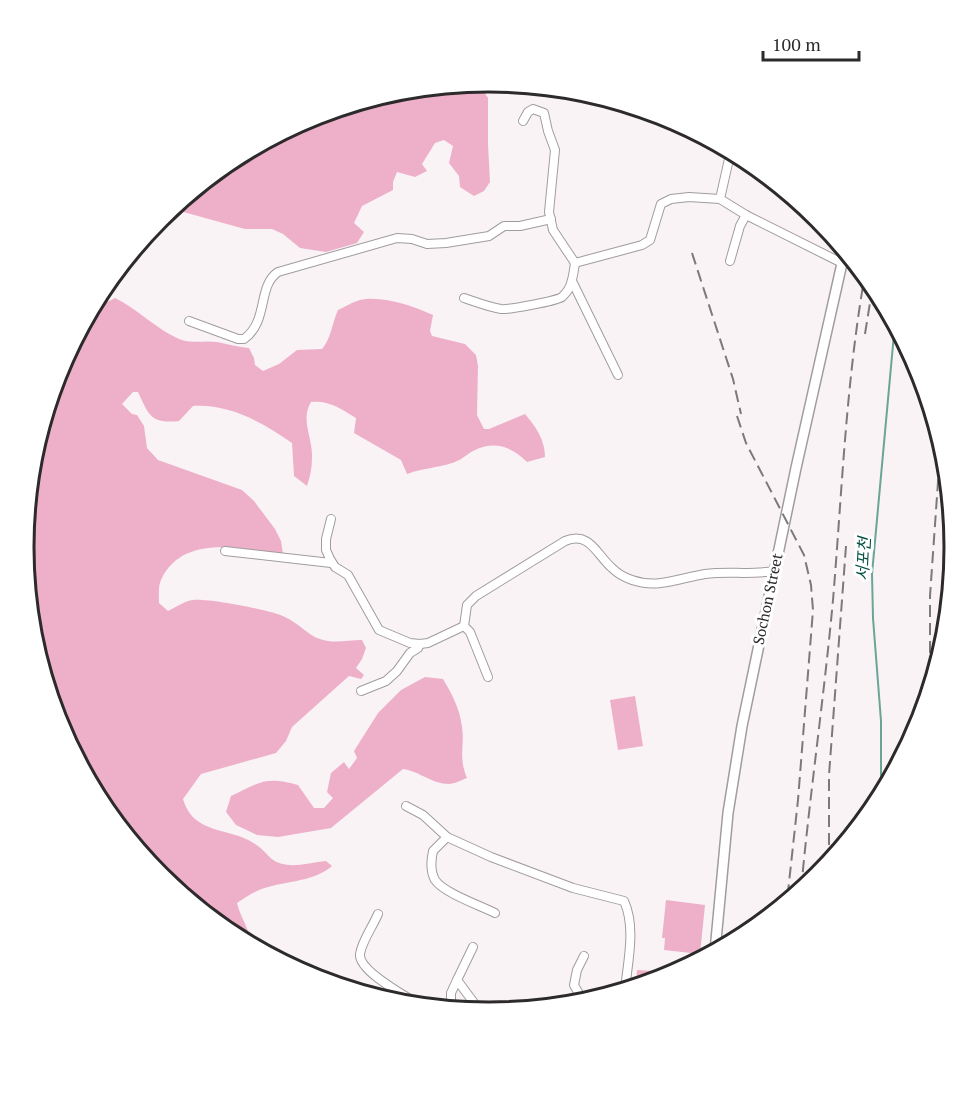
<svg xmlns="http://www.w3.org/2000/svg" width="979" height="1093" viewBox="0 0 979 1093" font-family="'PT Serif','Noto Sans KR',serif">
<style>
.green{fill:#eeb0c8}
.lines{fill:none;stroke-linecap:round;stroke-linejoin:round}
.stream{stroke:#6aa598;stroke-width:2}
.minor-casing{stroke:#a19c9e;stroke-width:10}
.major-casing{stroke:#a19c9e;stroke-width:12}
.minor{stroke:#fff;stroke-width:8}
.major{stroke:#fff;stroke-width:9}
.rail{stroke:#7d797a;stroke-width:2;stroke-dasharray:12 6;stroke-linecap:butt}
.labels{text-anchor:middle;stroke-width:6;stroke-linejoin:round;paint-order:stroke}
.street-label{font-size:15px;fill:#2c2a2b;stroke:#fff}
.water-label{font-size:16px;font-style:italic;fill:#004e41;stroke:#fff}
.rim{fill:none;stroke:#2c2a2b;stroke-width:3}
</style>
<rect width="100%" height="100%" fill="#f9f3f5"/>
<g class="green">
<path d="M461,84l21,5 6,9v46l2,38 -6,9 -10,5 -14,-9 -1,-11 -10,-13 4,-17 -9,-6 -9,3 -13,21 5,7 -12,6 -18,-5 -4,10v8l-31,16 -8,17 10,9 -7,11 -31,9 -26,-4 -17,-14 -11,-5h-27l-69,-19 -13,5 68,-56 81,-43 87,-26z"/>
<path d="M115,298c23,11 41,31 64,41 12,5 25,1 38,3 11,2 21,5 32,6l5,10 1,7 8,6 16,-7 18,-14 25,-1c9,-10 10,-26 16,-39 7,-3 14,-8 22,-10 22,-5 53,6 73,15l-3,16 2,5 33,8 11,11 2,11 -1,49 7,14h5l36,-15c11,13 20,26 20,43l-18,5c-16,-16 -33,-22 -54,-11 -7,4 -13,10 -21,12 -15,5 -29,5 -45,11l-6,-14 -47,-27 2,-15c-15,-9 -27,-18 -45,-16 -11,18 2,36 1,56 0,10 -2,19 -5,28l-13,-10 -2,-33c-30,-21 -62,-39 -99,-37l-14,15c-29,3 -30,-6 -41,-29h-5l-11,12 10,10 5,1 7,11 3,22 11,12 84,30 12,11 21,28 6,12 2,13c-41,-5 -100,-21 -122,26 -3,6 -2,16 -2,23l9,8c8,-4 17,-10 25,-11 15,-2 78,10 92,17 12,5 24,19 35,22 14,5 27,1 42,1l4,8 -4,11 -6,9 8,7 -3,4 -12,-3 -57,51 -6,14 -10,12 -75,21 -18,25c11,38 50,27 75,47 12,9 12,17 31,19 11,1 25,-3 37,-4l6,5c-21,18 -51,14 -75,25 -7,3 -14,8 -20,12 3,14 14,28 14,42l-20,-12 -71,-58 -58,-70 -43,-81 -26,-87 -9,-91 9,-91 27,-87 30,-57z"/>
<path d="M425,677l18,2c9,15 17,30 19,48 3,19 -4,30 5,51 -5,2 -13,6 -18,6 -17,0 -30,-13 -46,-15l-72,59 -53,9 -21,-2 -21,-10 -10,-13 5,-16c29,-14 35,-20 67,-11l16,23h10l9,-10 -6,-6 4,-19 13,-11 5,7 8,-11 -3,-7 24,-38 23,-23z"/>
<path d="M635,696l8,50 -25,4 -8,-50z"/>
<path d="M666,900l39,5 -5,49 -36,-4 1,-12h-3z"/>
<path d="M637,970l16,1v10l-17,5z"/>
</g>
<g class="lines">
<path class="stream" d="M881,797v-76l-8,-103 -1,-44 23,-251"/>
<defs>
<g id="minor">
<path d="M523,121l5,-9 5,-3 11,4 4,18 7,19 -6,62 4,18 22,33 67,-18 8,-5 11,-36 10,-5 18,-2 31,2 26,16 96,48"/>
<path d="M720,199l11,-49"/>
<path d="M730,261l10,-35 6,-11"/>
<path d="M572,281l46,94"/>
<path d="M464,298c12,4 25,9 37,11 7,1 55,-8 61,-12 2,-2 4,-4 6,-7 4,-6 6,-19 7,-27"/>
<path d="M189,321l49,18h6c25,-18 13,-53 34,-67l119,-34 15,1 15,5 19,-1 43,-7 15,-10h16l31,-7"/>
<path d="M331,519l-5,20v11l4,9 5,8 13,8 31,55 31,13 10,1 8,-1 36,-17 3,-21 9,-9 89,-55c25,-10 31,13 47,27 5,5 14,10 20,12 26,9 48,-2 73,-6 23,-3 46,1 69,-3"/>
<path d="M225,551l106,12"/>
<path d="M464,626l6,6 18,45"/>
<path d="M361,691l25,-10 11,-10 13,-18 8,-5 2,-4"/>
<path d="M406,806l17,9 24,22"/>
<path d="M495,913c-16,-8 -51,-20 -60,-33 -5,-9 -4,-20 -2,-29l14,-14 44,20 82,31 51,13c12,26 4,60 1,88"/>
<path d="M378,914c-5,12 -16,27 -18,40 -2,17 47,43 60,51"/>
<path d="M473,947l-16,33 23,31"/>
<path d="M583,1001l-9,-16 3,-15 7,-14"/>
<path d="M552,1004l36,-3"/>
<path d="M451,1008v-15l6,-13"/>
</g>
<path id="major" d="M715,951l13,-138 14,-87 54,-258 49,-218"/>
</defs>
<use href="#minor" class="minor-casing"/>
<use href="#major" class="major-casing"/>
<use href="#minor" class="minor"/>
<use href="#major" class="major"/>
<g class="rail">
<path d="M692,253l41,126 8,35"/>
<path d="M865,334l8,-50"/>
<path d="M737,416l9,27 58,112 7,30 2,25 -15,190 -11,101"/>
<path d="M937,663l11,-47"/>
<path d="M930,689v-93l11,-157"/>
<path d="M829,863v-88l17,-229"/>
<path d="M801,890c9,-97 23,-193 32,-290 9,-108 13,-218 32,-326"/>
</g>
</g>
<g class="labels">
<g class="street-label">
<text transform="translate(768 599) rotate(-78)" y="5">Sochon Street</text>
</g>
<g class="water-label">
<text transform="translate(863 559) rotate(-87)" y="6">서포천</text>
</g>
</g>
<path d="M0 0H979V1093H0ZM34 547a455 455 0 1 1 910 0a455 455 0 1 1-910 0Z" fill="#fff" fill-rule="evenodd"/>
<path class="rim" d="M34 547a455 455 0 1 1 910 0a455 455 0 1 1-910 0Z"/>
<path d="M763 51v9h96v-9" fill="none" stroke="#2c2a2b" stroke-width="3"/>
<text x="772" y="51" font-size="18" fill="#2c2a2b" stroke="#ffffff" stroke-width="4.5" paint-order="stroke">100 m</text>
</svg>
